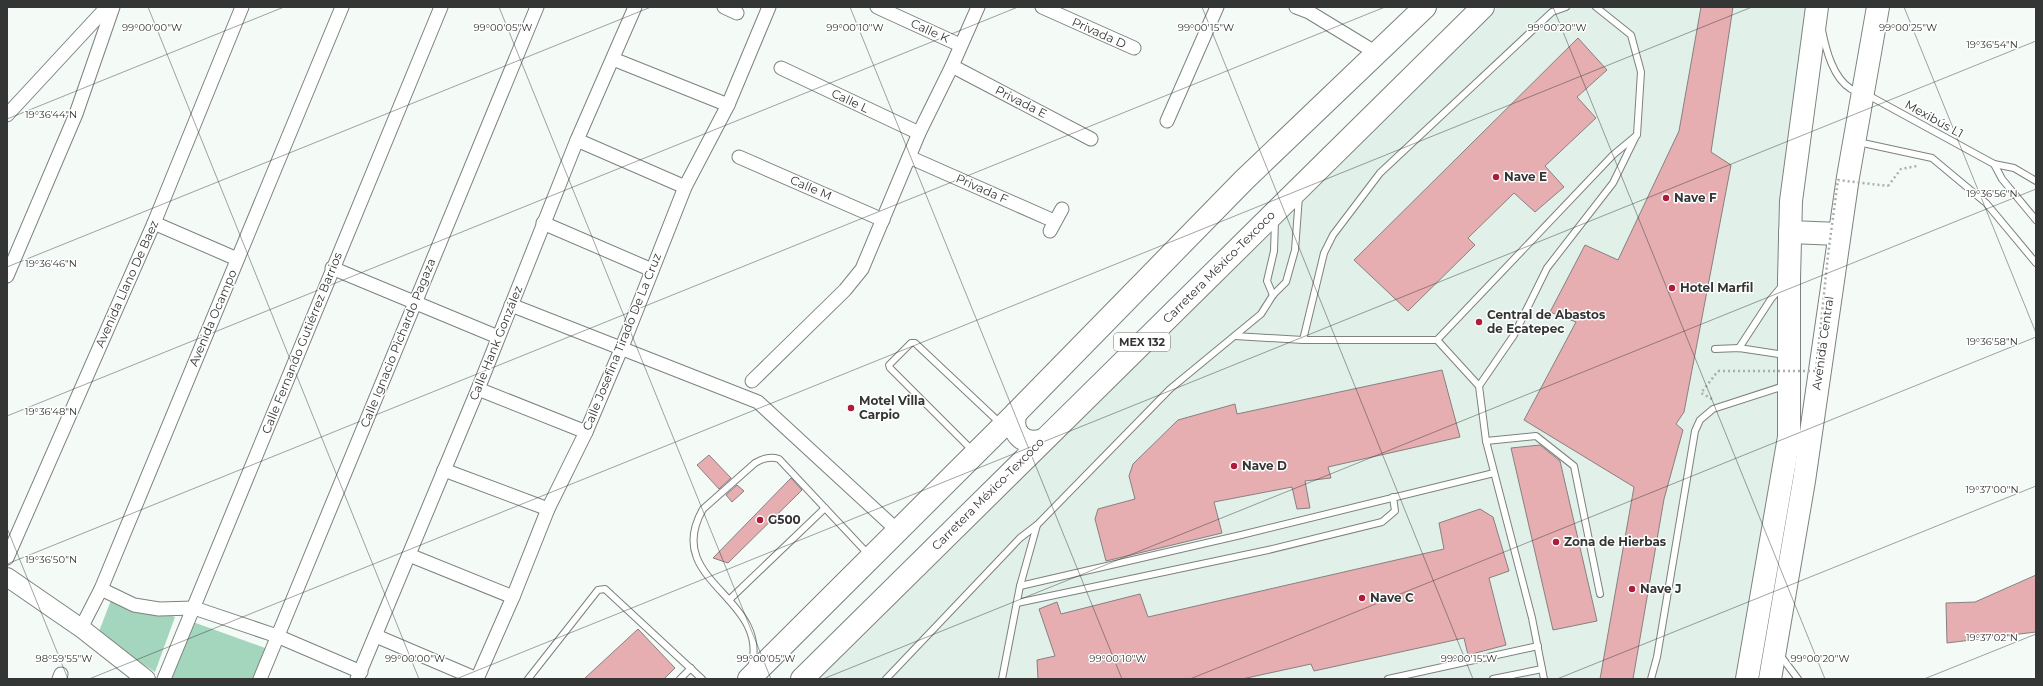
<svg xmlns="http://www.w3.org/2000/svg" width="2043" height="686" viewBox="0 0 2043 686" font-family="Montserrat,sans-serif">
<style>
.built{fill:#e1f0e8}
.green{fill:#a4d5bd}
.building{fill:#e6aeb0;stroke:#888081}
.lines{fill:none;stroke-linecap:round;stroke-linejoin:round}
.lane-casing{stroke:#7c827f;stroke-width:8}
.street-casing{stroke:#7c827f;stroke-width:15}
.secondary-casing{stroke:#7c827f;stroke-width:20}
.highway-casing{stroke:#7c827f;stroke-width:24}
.path{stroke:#aaafac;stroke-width:2.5;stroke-dasharray:2 3;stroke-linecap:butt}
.lane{stroke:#fff;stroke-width:6}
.street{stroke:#fff;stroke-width:13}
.secondary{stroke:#fff;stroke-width:18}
.highway{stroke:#fff;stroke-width:22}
.path-bridge{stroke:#aaafac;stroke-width:2.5;stroke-dasharray:2 3;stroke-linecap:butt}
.ticks{fill:none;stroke:#343635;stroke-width:1;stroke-opacity:0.45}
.poi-dot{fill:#af1b3c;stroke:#fff;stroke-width:1.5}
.labels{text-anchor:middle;stroke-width:3;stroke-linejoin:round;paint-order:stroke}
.shield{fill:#fff;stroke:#717272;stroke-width:1}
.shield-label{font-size:11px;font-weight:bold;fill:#343635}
.street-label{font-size:12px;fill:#343635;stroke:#fff}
.poi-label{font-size:12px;font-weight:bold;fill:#343635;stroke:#fff;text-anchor:start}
.ticks-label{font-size:10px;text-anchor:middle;fill:#343635;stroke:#fff;stroke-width:3;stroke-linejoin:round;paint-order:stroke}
</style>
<rect width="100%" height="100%" fill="#f4fbf7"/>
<path class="built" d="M1498,7h313l-22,404 -50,268h-936z"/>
<g class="green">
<path d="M113,595l62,22 -20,55 -57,-38z"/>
<path d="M193,622l75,27 -13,30h-88z"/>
</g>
<g class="building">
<path d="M1701,7h32l-22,145 20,13 -47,247 -8,12 7,6 -19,69 -31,180h-33l34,-192 -110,-67 52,-98 -26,-10 35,-67 33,15 61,-129z"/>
<path d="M1578,38l29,32 -30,27 19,21 -51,48 19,21 -29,25 -21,-19 -46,45 7,7 -67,66 -54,-51z"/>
<path d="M1442,370l18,67 -132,30 3,11 -26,3 5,27 -13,1 -5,-22 -78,15 8,31 -116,28 -11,-42 3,-10 37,-10 -6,-23 4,-12 45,-44 57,-16 2,10z"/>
<path d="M1540,445l20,16 37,160 -44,9 -42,-182z"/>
<path d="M709,455l22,23 -12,11 -22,-24z"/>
<path d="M791,478l11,12 -74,73 -15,-5z"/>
<path d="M737,485l7,6 -12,11 -6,-7z"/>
<path d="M1480,509l13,8 16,54 -20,7 17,67 -38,10 -4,-17 -150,33 -3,-7 -69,15h-204l-1,-19 18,-4 -16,-47 18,-7 4,12 79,-20 8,23 296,-68 -5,-26z"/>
<path d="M2036,575v57l-89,11 -1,-40 29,-1z"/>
<path d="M638,629l37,39 -11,11h-80z"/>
</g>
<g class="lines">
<defs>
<g id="lane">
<path d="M1822,30c4,20 11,48 29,59 4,2 9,3 13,4l130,71 20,4 22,13"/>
<path d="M1858,142l74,16 54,45 50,60"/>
<path d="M1994,164l8,15 34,41"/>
<path d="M1273,295l-6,-14 7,-30 1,-30"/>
<path d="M1235,336l68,4h134l176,-185 24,-20 4,-63 -10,-37 -35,-28"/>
<path d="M1303,340l21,-87 9,-18 47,-62 172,-161 14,-5"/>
<path d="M1437,340l42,46 7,55 46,177 12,61"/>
<path d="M1739,348l32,-49 11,-13"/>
<path d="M1715,349l24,-1 46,7"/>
<path d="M1479,386l35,-51 33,-67 66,-85 23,-47"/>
<path d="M1486,441l50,-5 38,30 26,128"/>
<path d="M973,451l-83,-83 -1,-3 22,-22h4l85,80"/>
<path d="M1020,586l221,-51 253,-62"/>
<path d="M729,600l96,-92"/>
<path d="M1017,603l251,-53 114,-28 13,-11 -2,-14"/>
<path d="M1780,655l18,24"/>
<path d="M751,668c21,-71 -90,-86 -48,-159l52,-46c8,-5 15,-7 24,-4l90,96"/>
<path d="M528,679l70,-89 7,-1 97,90"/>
<path d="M680,679l11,-11"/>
<path d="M886,679l134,-141 17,-13 133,-136 91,-75 12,-19 13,-13 9,-32 4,-54"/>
<path d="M1002,679l18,-93 17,-61"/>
<path d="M1388,679l150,-33"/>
<path d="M1493,679l49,-10"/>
<path d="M1651,679l6,-22 38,-226 5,-11 13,-11 71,-23"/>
</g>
<g id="street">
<path d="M724,7l13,6"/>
<path d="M877,7l83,38"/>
<path d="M1042,7l92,41"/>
<path d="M1296,7l13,5 69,42"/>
<path d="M613,59l115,46"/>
<path d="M952,66l139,73"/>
<path d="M781,68l138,65"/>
<path d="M7,115l100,-108"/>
<path d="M1167,121l50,-114"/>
<path d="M577,140l108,47"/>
<path d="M739,157l144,63"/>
<path d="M909,157l145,64"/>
<path d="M154,223l83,36"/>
<path d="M543,223l109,47"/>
<path d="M1050,231l12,-22"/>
<path d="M332,268l166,69"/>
<path d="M7,276l69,-162 37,-107"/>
<path d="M511,305l247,97 140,129"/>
<path d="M752,381l93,-91 17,-21 57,-136 33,-67 26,-59"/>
<path d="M478,389l108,43"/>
<path d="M444,470l104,39"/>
<path d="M409,555l104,42"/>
<path d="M7,558l147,-335 88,-216"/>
<path d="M101,589l33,16 25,4 35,-1 83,28 84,36"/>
<path d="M81,628l20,-39 241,-582"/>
<path d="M376,636l101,43"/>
<path d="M59,679l2,-5"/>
<path d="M164,679l277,-672"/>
<path d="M260,679l277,-672"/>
<path d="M357,679l121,-290 99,-249 58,-133"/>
<path d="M477,679l36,-82 35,-88 38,-77 36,-85 63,-160 43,-82 41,-98"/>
</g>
<path id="secondary" d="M7,577l74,51 65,51"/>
<g id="highway">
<path d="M1790,232l49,2"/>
<path d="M1016,413c-7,19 8,34 27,27"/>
<path d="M749,679l267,-266 228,-233 181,-173"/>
<path d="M802,679l681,-672"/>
<path d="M1747,679l42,-242v-158l2,-78 26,-194"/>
<path d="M1770,679l34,-198 44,-304 30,-170"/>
</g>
</defs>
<use href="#lane" class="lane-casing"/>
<use href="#street" class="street-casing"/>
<use href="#secondary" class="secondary-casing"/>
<use href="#highway" class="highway-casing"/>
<g class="path">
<path d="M1888,186l13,-17 16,-3"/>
<path d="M1712,399l-11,-6 17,-22"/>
</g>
<use href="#lane" class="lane"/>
<use href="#street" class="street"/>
<use href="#secondary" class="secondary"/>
<use href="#highway" class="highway"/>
<path class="path-bridge" d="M1718,371h98l12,-116 10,-75 50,6"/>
</g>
<path class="ticks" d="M148,7l271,672M499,7l272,672M850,7l272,672M1202,7l271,672M1553,7l272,672M1904,7l132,326M7,119l277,-112M7,267l644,-260M7,416l1011,-409M7,528l61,151M7,564l1378,-557M89,679l1663,-672M456,679l1580,-638M823,679l1213,-490M1190,679l846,-342M1557,679l479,-193M1924,679l112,-45"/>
<g class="poi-dot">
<circle cx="1496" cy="177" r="4"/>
<circle cx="1666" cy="198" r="4"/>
<circle cx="1672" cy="288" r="4"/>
<circle cx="1479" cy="322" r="4"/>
<circle cx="851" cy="408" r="4"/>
<circle cx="1234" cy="466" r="4"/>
<circle cx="760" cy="520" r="4"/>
<circle cx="1556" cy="542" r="4"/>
<circle cx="1632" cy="589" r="4"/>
<circle cx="1362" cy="598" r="4"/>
</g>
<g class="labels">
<rect class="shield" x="1114" y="333" width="56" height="18" rx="3"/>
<g class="shield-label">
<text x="1142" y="346">MEX 132</text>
</g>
<g class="street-label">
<text transform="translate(930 31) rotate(24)" y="4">Calle K</text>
<text transform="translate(1099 33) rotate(24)" y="4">Privada D</text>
<text transform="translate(850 101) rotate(25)" y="4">Calle L</text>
<text transform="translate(1021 102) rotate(27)" y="4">Privada E</text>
<text transform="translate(1934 119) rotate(29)" y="4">Mexibús L1</text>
<text transform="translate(811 188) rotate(23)" y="4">Calle M</text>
<text transform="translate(982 189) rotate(24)" y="4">Privada F</text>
<text transform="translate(1219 267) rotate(-45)" y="4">Carretera México-Texcoco</text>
<text transform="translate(127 284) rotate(-66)" y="4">Avenida Llano De Baez</text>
<text transform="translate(213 318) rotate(-67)" y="4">Avenida Ocampo</text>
<text transform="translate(622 342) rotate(-68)" y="4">Calle Josefina Tirado De La Cruz</text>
<text transform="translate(302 343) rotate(-68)" y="4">Calle Fernando Gutiérrez Barrios</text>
<text transform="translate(398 343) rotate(-68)" y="4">Calle Ignacio Pichardo Pagaza</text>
<text transform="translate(496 343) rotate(-68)" y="4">Calle Hank González</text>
<text transform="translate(1823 343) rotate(-82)" y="4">Avenida Central</text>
<text transform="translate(988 494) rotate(-45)" y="4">Carretera México-Texcoco</text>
</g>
<g class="poi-label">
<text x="1504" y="181">Nave E</text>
<text x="1674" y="202">Nave F</text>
<text x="1680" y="292">Hotel Marfil</text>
<text x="1487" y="319">Central de Abastos<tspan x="1487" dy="14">de Ecatepec</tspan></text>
<text x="859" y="405">Motel Villa<tspan x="859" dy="14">Carpio</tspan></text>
<text x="1242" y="470">Nave D</text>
<text x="768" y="524">G500</text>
<text x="1564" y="546">Zona de Hierbas</text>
<text x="1640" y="593">Nave J</text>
<text x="1370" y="602">Nave C</text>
</g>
</g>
<g class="ticks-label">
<text x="503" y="31">99°00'05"W</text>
<text x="1557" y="31">99°00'20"W</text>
<text x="1908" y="31">99°00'25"W</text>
<text x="152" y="31">99°00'00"W</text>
<text x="855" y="31">99°00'10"W</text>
<text x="1206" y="31">99°00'15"W</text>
<text x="1992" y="48">19°36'54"N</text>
<text x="51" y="118">19°36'44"N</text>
<text x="1992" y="197">19°36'56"N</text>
<text x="51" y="267">19°36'46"N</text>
<text x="1992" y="345">19°36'58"N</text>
<text x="51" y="415">19°36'48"N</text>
<text x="1992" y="493">19°37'00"N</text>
<text x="51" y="563">19°36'50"N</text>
<text x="1992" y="641">19°37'02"N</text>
<text x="64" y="662">98°59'55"W</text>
<text x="415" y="662">99°00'00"W</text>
<text x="766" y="662">99°00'05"W</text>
<text x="1118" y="662">99°00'10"W</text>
<text x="1469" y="662">99°00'15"W</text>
<text x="1820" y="662">99°00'20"W</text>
</g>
<rect width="2043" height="686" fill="none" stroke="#343635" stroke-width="16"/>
</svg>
